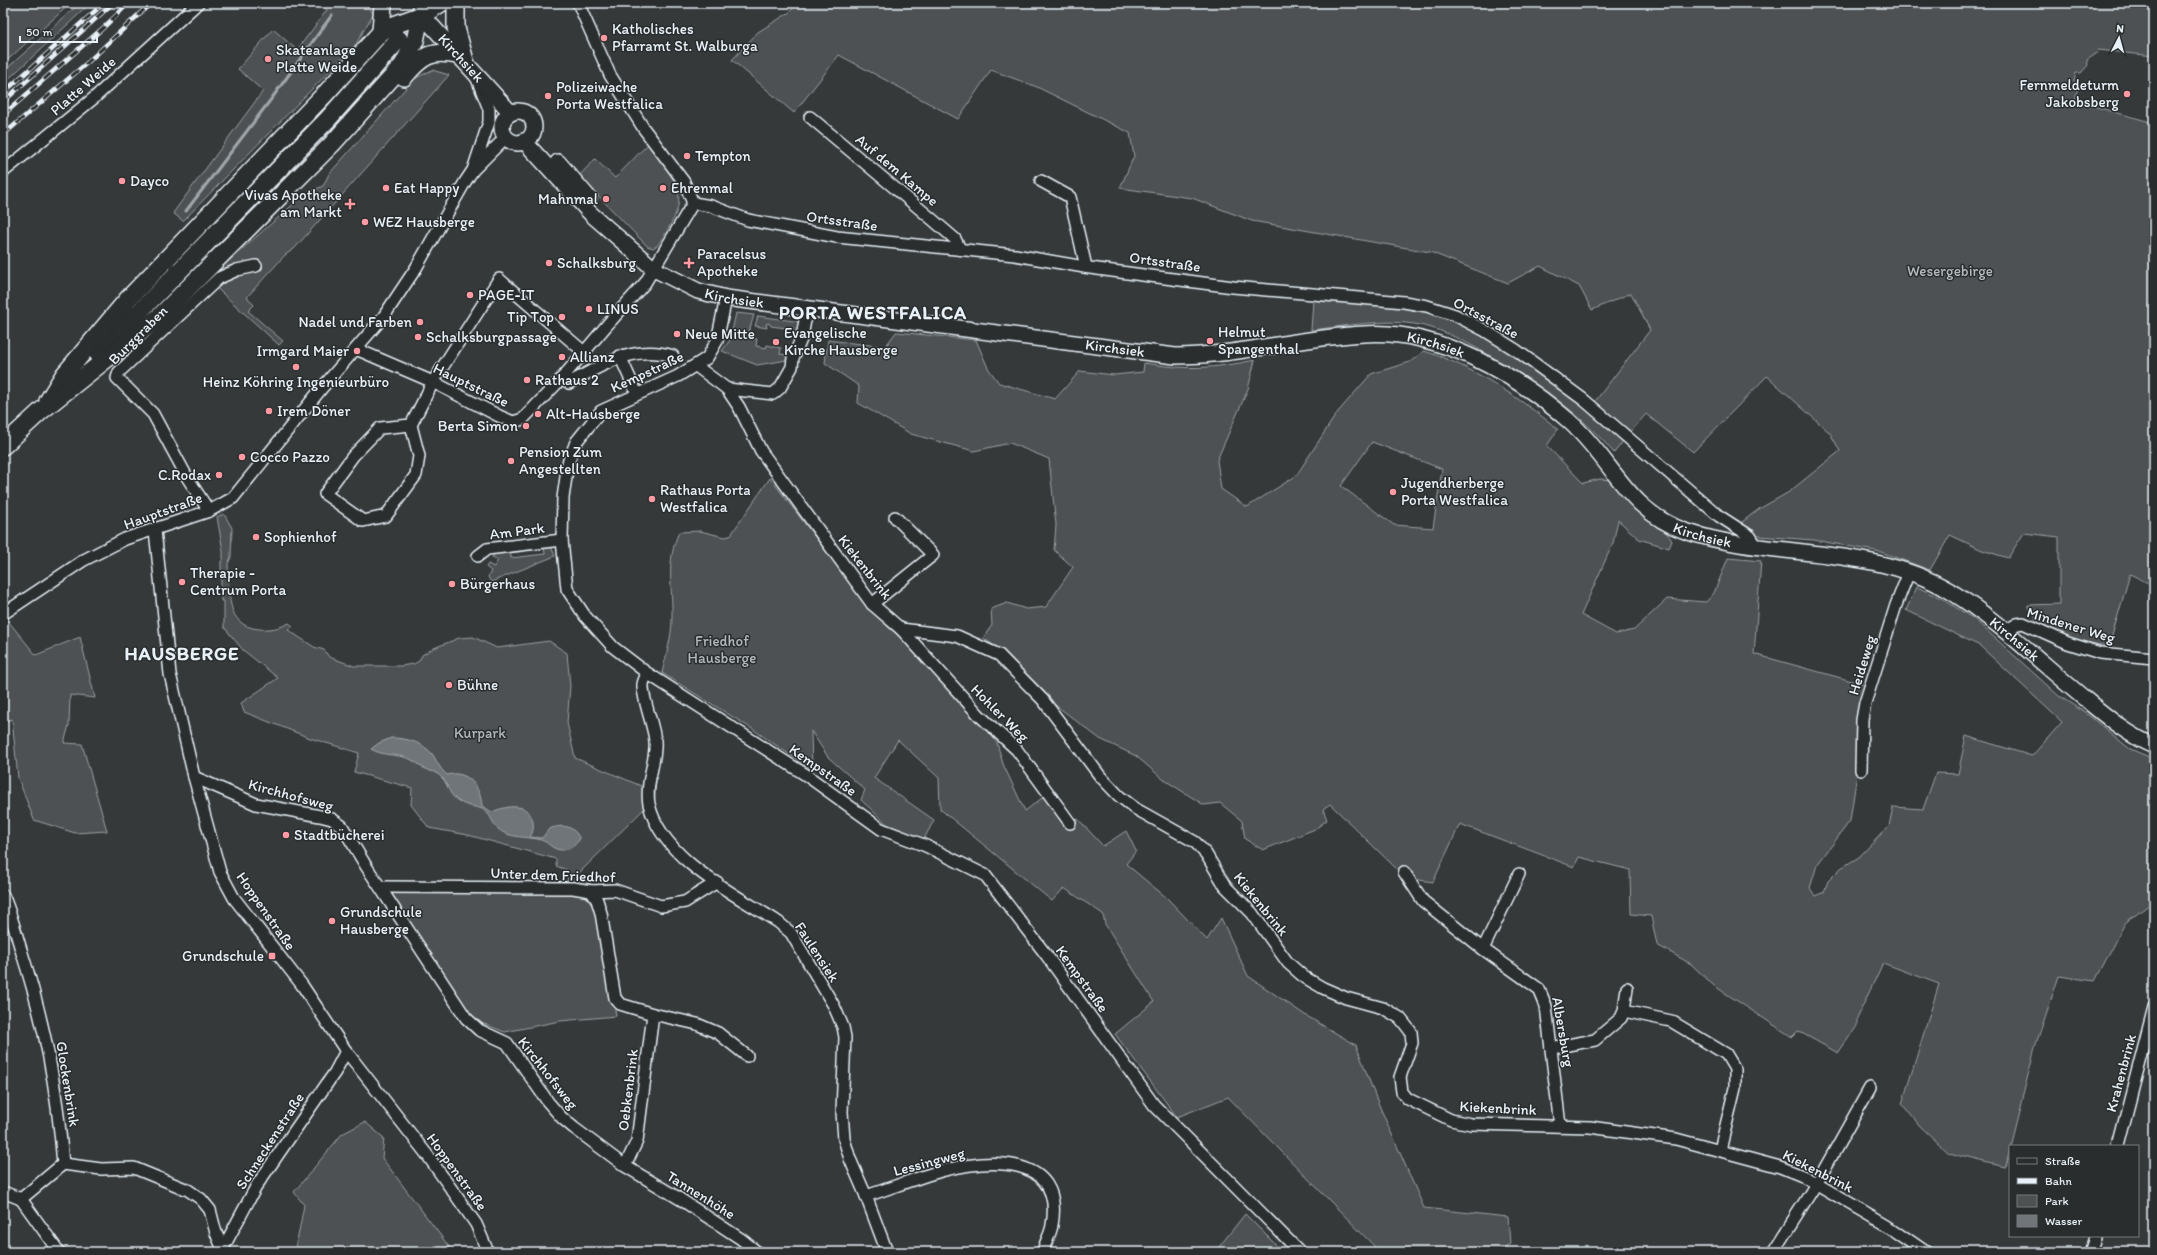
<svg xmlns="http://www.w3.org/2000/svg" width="2157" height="1255" viewBox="0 0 2157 1255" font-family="Itim,sans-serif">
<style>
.green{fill:#4d5152;stroke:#9aa1a5;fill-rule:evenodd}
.water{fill:#707579;stroke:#a0a7ac}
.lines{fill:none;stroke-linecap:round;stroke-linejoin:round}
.stream{stroke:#a0a7ac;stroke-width:3}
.minor-casing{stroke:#e8f1f8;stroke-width:14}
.secondary-casing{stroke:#e8f1f8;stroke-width:18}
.primary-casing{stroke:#e8f1f8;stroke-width:20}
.minor{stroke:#2a2d2e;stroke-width:11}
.secondary{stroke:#2a2d2e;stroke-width:15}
.primary{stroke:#2a2d2e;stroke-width:17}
.rail-casing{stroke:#e8f1f8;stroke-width:4.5}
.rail{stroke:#2a2d2e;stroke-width:3;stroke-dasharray:9;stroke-linecap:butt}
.poi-dot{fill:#ff9aa2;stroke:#2a2d2e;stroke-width:1.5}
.labels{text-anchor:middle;stroke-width:3;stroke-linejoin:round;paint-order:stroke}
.poi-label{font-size:15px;fill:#e8f1f8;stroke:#2a2d2e;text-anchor:start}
.street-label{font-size:15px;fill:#e8f1f8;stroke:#2a2d2e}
.park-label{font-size:15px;fill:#b2b9be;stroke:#2a2d2e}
.district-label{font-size:19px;font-weight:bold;letter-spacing:1px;fill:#e8f1f8;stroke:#2a2d2e}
</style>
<rect width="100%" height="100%" fill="#35393a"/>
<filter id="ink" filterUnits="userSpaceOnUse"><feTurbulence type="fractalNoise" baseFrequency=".025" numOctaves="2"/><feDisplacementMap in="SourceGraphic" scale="8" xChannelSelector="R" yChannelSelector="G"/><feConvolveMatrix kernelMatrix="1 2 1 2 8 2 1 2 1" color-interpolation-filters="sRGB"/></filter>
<g filter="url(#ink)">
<g class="green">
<path d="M3,3h68l-68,61z"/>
<path d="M80,3h11l-88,81v-12z"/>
<path d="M321,3h46l6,11 -17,30 -173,177 -10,-8 90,-122 -25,-22 35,-40 24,21 30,-40z"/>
<path d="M797,3h1357v53l-56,-6 -2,4 -9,6 1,5 -7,8h-5l-2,8 4,6 -3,14 79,22v463l-24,-12 -21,72c-26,-3 -49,-11 -73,-22l-1,-11 -7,-5v-3l31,-1v-67l-35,-4 -16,25 -26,-8 -32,-15 -20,35 -49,-18 -67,-12 -56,-4 -20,-11 21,-16 30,-17 51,-41 -10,-18 -63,-57 -74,76 -47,-38 -18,21 -35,-31 57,-74 -19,-37 -39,17 -13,-24 -39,-20 -32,17 -78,-31 -178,-31 -60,-23 -72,-10 14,-32 -4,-23 -93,-46 -46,-17 -33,49 -119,-64 -45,58 -62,-53 26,-28 32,-20z"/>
<path d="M432,70l17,5 -155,174 -9,6 -38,42 7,8 -6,6 35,30 -4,4 -68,-62 4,-10 90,-79 18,-8 6,-12 85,-95z"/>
<path d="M648,144c34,46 44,51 9,102l-4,2 -6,-2 -68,-70 16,-17 20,19z"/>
<path d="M1313,300c41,2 91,0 129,15 71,27 126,77 182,125l-10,13c-34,-40 -75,-69 -120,-95 -23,-13 -48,-28 -74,-33 -36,-7 -73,1 -109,5z"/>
<path d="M736,313l18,2 -7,23 10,1 -1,7 10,2 1,-3 14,3 -1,6 7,1v5l-30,5 -35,-14 8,-11z"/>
<path d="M758,316l43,6 -3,15h-3l-2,-8 -22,-3 -2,-3 -3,1 1,4 -12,-2z"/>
<path d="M896,332l80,8 12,28 11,15 56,16 25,-28 34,4 29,-3 1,-9c43,7 68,6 111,-3l-7,29 -31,71 4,29 26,18 49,-31 41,-63 34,-39 39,-12 14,-11c49,15 94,46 134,78l-11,17 36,37 17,-4 12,1c9,12 17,24 28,34 10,9 26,14 32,27l-3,7 -30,-9 -21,-19 -5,23 -32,72 35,19 18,-4 33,-31 39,3 8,-9 14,-35 33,3 -7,93 116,32 -20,135 -33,44 -7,23 5,8 9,-4 4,-11 13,-13 18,-11 30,-31 4,-19 30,2 13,-36 22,1 8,-38 66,20 30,-34 -82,-76 -74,-36 11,-23 24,11 33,21 85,77 28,18 43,35 24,10v142l-29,22 -30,58 -36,-5 -24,71 -30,120 -56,-14 -29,-27 -18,-22 37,-120 -56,-21 -26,55v8l-19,27 -40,-22 -6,6 -79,-52 -22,-21 -34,-19 -6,-29 -20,-2 -1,-44 -51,-13 -5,10 -114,-43 -27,58 -27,-4 -76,-74 -7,5 4,11 -12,9 -52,21 -18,-11 -3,-18 -22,-18 -16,2 -41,-26 -27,-23 -36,-17 -55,-42 -37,-42 -25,-17 9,-13 -1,-16 16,-6 19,6 20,-2 27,-40 -19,-17 2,-25 -7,-66 -39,-16 -36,8 -63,-17 -53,-31 1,-17 -34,-23 3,-23 57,7zM1372,442l70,27 -9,59 -39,-3 -53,-39z"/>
<path d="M770,478l94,123 24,26 26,22 33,39 43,45 7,10 6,21 22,47 21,-16 21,31 11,-7 25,27 23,-15 10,20 -10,13 41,34 40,42 14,-22 27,58 57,39 51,30 20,53 48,110 84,9 2,27 -14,8h-116l-152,-155 -51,20 -62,-83 39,-32 -49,-78 -2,-10 -39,-26 -12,13 -112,-92 -1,-31 -41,-38 -24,38 60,42 -10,19 -37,-15 -26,-24 4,-10 -37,-33 -17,-26 1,39 -58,-40 -92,-57c4,-18 10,-36 10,-55 1,-31 -7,-55 7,-86l21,-1 25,6 5,-1z"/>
<path d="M224,514l8,14 -1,29 -3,7c2,27 -4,62 31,65 11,1 21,-1 30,-6l4,3 -5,4 26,17 10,3 5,7 25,9h46l14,-2 5,-3 3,-6 12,-7 25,-10 14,-1 24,11 52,-7 18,12 3,33 -3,37 8,35 71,30v19l-68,67 13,10h-23l-1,-14 -11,-4v-7l-88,-24 -39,-7 -18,-23 1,-17 -58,-16 5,-19 -49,-15 -66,-26 -3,-9 37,-25 -35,-28 -19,-23v-26h-3v-40h2v-10l-6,-34z"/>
<path d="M551,546l4,10 -64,26 -3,-5 3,-6 -5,-4 2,-3 6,3 4,-7 -6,-3 5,-5 13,-3 1,9 34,-4 -1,-7z"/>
<path d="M4,616l32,39 44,-18 15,61 -25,-3 -1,30 -5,18 18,1 25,87 -32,2 -41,-13 -16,-42 -6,-59 -9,3z"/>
<path d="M389,892l190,1 7,4 12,17 18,102 -56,5 -55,11 -26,-10 -13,-12z"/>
<path d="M365,1122l19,16 -2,20 71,94h-158l9,-47 -10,-13 48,-58z"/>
<path d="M1245,1214l38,38h-68z"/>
</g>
<path class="water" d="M391,738c15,0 32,4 42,17 5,8 7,14 14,20 21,-6 34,13 35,31l10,6c14,-6 37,-11 41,10 1,5 0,11 -3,15l12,1 7,-9c14,-5 24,-4 31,10 -5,6 -9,11 -18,11 -10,0 -12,-7 -21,-10 -13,-4 -33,-1 -44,-12 -6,-7 -6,-14 -15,-19 -7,-3 -16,-2 -25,-9 -8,-6 -8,-12 -13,-20 -2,-3 -7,-6 -9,-8 -10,0 -18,-11 -28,-14 -11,-4 -25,-2 -36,-9l8,-6z"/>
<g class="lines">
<path class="stream" d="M186,211l86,-113 60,-83"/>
<defs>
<g id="minor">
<path d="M578,3l32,72 34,54 40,53 9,21"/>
<path d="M810,117l123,103 22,19 5,10"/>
<path d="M474,167l15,-45v-13l-12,-30"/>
<path d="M3,172l91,-74 104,-95"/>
<path d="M1041,181l29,16 16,70"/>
<path d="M693,203l18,3 37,14 89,17 178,18 75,13 143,19 171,15 23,4 28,9 29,15 32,20 68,50 135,116 31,20 7,11"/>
<path d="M726,298l-9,43 -10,17 -29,18 -77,35 -25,31 -8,21 -5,35 -1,42 5,49 18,27 28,31 34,26 159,102 75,54 45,17 59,29 62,81 107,149 146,147"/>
<path d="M356,349l77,33 66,34 14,6 10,-3 40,-42 44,-52 38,-42 48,-80"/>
<path d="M620,356l17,38"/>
<path d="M696,366l31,23 12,18 22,44 111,153 29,25 78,86 38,35 53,73"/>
<path d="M563,377l6,6c34,-18 64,-39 104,-27"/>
<path d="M727,389l46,5 7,-6 12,-21 1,-9 9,-21 5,-28"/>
<path d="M411,425l8,31 -3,19 -30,41 -23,5 -38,-27 28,-38 27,-28 31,-3 22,-43 66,-103 85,73"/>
<path d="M209,511l-22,-34 -34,-63 -36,-36 2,-6 100,-94 18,-8 19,-4"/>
<path d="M155,530l15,144 24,103 26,95 14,26 68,87 44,66 82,105 48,68 12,28"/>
<path d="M478,556l9,-7 75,-9"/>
<path d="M872,604l61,-49 -38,-38"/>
<path d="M3,614l81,-54 41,-21 84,-28 24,-13 88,-109 63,-73 32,-48 49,-86 8,-12 33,-33"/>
<path d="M901,629l56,7 42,19 44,45 57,76 19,20 17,13 59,33 11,12 19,32 27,27 36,50 16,14 19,11 23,10 37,10 17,10 11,14 1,11 -12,34 2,15 6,7 43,21 20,4 119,3 86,12 104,28 25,10 82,48 39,27"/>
<path d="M2005,631l12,-7 6,-1 45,20 32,10 54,5"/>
<path d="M647,673c-1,4 -4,8 -4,12 -1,13 11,41 12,56 2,19 -10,41 -6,63 12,55 86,90 129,118l13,11 43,73 9,21 2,10 -3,75 2,27 6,20 16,37 21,56"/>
<path d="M1861,770l1,-50 3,-17 31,-98 13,-33"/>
<path d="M194,777l62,27 64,12 12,3 10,7 24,40 100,152 13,12 28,13 41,59 14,16 12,10 51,38 55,33 61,40 16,13"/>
<path d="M1404,872l19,29 60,48 56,40 7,17 14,120"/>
<path d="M381,887l192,1 18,3 24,-1 46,16 24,-4 32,-20"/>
<path d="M591,891l6,9 4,13 14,85 5,6 33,10 -16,127 -12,25"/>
<path d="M3,895c8,18 13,39 19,58 23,72 35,135 41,211l-42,35"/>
<path d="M1483,949l36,-75"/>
<path d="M1624,1011l47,10 55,33 9,15v19l-15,62"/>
<path d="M653,1014l44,10 21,9 29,23"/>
<path d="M1551,1048l44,-8 26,-22 3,-7 3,-23"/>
<path d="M2118,1146l36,-139"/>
<path d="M63,1164l38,5 33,-1 54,22 13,9 9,11 6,23 8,19"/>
<path d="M3,1192l18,7"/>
<path d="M866,1196c25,-8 50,-18 75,-25 47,-12 124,-18 111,54 -1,8 -6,16 -8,23"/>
<path d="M21,1199l38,53"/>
<path d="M221,1252l36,-67 78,-113 11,-21"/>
<path d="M1773,1252l43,-68 54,-96"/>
<path d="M2090,1252l5,-16"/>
</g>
<g id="secondary">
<path id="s1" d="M422,15l89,98"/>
<circle cx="518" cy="127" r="16"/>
<path id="s2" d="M524,141l67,73 63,55 44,22 28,7 449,58c64,0 125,-19 189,-22 74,-5 151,40 205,87 43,38 58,90 116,110 86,29 185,12 265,60 49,30 91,72 135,108 22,18 43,36 69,47"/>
<path d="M558,162l31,36"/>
</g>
<g id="primary">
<path d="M456,3v25l9,33"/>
<path d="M381,32l2,-29"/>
<path d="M404,77c18,-22 28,-28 56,-21"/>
<path d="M98,354l230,-235 71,-80"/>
<path d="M48,401l16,-26 64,-76 197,-205 56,-62 13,-7 28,-10 19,-12"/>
<path d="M3,446l38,-35 118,-94 173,-173 71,-79 12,-24 8,-38"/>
</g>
</defs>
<use href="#minor" class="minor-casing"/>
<use href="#secondary" class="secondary-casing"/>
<use href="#primary" class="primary-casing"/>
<use href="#minor" class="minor"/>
<use href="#secondary" class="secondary"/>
<use href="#primary" class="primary"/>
<defs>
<g id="rail">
<path d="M3,93l101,-90"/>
<path d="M3,102l110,-99"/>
<path d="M3,115l100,-87 26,-25"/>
<path d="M3,135l85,-73 63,-59"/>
</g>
</defs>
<use href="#rail" class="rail-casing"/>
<use href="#rail" class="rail"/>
</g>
</g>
<g class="poi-dot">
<circle cx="604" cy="38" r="4"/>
<circle cx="268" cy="59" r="4"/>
<circle cx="2127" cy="94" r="4"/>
<circle cx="548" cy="96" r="4"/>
<circle cx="687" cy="156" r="4"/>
<circle cx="122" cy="181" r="4"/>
<circle cx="386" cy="188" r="4"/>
<circle cx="663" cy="188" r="4"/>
<circle cx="606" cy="199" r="4"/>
<path d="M348 198h4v4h4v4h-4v4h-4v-4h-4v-4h4z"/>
<circle cx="365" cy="222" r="4"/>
<circle cx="549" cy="263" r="4"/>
<path d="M687 257h4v4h4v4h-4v4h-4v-4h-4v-4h4z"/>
<circle cx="470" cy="295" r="4"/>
<circle cx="589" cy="309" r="4"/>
<circle cx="562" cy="317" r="4"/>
<circle cx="420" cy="322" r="4"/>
<circle cx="677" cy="334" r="4"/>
<circle cx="418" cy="337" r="4"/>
<circle cx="1210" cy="341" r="4"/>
<circle cx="776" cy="342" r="4"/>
<circle cx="357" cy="351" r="4"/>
<circle cx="562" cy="357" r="4"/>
<circle cx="296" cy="367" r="4"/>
<circle cx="527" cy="380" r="4"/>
<circle cx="269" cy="411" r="4"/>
<circle cx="538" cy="414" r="4"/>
<circle cx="526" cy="426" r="4"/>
<circle cx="242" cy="457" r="4"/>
<circle cx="511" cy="461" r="4"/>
<circle cx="219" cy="475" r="4"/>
<circle cx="1393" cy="492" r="4"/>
<circle cx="652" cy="499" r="4"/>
<circle cx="256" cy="537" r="4"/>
<circle cx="182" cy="582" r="4"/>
<circle cx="452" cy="584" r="4"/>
<circle cx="449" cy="685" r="4"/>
<circle cx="286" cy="835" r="4"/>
<circle cx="332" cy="921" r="4"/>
<rect x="268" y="952" width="8" height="8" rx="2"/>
</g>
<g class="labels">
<g class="poi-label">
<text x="612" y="34">Katholisches<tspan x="612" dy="17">Pfarramt St. Walburga</tspan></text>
<text x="276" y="55">Skateanlage<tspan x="276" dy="17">Platte Weide</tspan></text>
<text x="2119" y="90" text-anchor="end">Fernmeldeturm<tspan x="2119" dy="17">Jakobsberg</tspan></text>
<text x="556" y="92">Polizeiwache<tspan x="556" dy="17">Porta Westfalica</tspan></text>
<text x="695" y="161">Tempton</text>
<text x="130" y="186">Dayco</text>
<text x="394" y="193">Eat Happy</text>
<text x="671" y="193">Ehrenmal</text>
<text x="342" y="200" text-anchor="end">Vivas Apotheke<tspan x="342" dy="17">am Markt</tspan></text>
<text x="598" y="204" text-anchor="end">Mahnmal</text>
<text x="373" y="227">WEZ Hausberge</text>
<text x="697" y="259">Paracelsus<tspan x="697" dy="17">Apotheke</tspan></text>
<text x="557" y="268">Schalksburg</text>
<text x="478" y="300">PAGE-IT</text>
<text x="597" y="314">LINUS</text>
<text x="554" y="322" text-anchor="end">Tip Top</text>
<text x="412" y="327" text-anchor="end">Nadel und Farben</text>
<text x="1218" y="337">Helmut<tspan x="1218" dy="17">Spangenthal</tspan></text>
<text x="784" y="338">Evangelische<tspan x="784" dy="17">Kirche Hausberge</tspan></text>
<text x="685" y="339">Neue Mitte</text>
<text x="426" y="342">Schalksburgpassage</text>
<text x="349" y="356" text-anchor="end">Irmgard Maier</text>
<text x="570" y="362">Allianz</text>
<text x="535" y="385">Rathaus 2</text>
<text x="296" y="387" text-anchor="middle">Heinz Köhring Ingenieurbüro</text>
<text x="277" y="416">Irem Döner</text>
<text x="546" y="419">Alt-Hausberge</text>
<text x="518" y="431" text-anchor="end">Berta Simon</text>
<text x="519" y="457">Pension Zum<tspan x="519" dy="17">Angestellten</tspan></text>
<text x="250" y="462">Cocco Pazzo</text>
<text x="211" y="480" text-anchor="end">C.Rodax</text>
<text x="1401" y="488">Jugendherberge<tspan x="1401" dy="17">Porta Westfalica</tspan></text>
<text x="660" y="495">Rathaus Porta<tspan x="660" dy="17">Westfalica</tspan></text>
<text x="264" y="542">Sophienhof</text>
<text x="190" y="578">Therapie -<tspan x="190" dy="17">Centrum Porta</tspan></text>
<text x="460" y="589">Bürgerhaus</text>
<text x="457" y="690">Bühne</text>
<text x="294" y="840">Stadtbücherei</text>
<text x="340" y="917">Grundschule<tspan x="340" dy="17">Hausberge</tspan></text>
<text x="264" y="961" text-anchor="end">Grundschule</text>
</g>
<g class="street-label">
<text dy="5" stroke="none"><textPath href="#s1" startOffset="58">Kirchsiek</textPath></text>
<text transform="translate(83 86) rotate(-41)" y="5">Platte Weide</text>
<text transform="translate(897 170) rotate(40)" y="5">Auf dem Kampe</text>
<text transform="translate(842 221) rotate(8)" y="5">Ortsstraße</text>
<text transform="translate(1165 262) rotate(8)" y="5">Ortsstraße</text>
<text dy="5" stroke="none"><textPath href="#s2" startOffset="269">Kirchsiek</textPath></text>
<text transform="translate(1486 318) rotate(28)" y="5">Ortsstraße</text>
<text transform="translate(138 335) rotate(-45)" y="5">Burggraben</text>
<text dy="5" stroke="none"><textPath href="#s2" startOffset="977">Kirchsiek</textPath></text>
<text dy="5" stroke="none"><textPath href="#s2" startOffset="653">Kirchsiek</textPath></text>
<text transform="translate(647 372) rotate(-25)" y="5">Kempstraße</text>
<text transform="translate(471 385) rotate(26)" y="5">Hauptstraße</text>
<text transform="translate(163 511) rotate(-20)" y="5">Hauptstraße</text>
<text transform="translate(517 531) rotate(-7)" y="5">Am Park</text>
<text dy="5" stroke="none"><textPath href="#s2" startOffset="1312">Kirchsiek</textPath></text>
<text transform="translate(865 567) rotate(52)" y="5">Kiekenbrink</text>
<text transform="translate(2071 625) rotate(17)" y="5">Mindener Weg</text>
<text dy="5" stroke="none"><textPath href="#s2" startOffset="1648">Kirchsiek</textPath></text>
<text transform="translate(1862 665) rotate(-73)" y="5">Heideweg</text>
<text transform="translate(1000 713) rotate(45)" y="5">Hohler Weg</text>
<text transform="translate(823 770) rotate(35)" y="5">Kempstraße</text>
<text transform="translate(291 795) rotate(15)" y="5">Kirchhofsweg</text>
<text transform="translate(553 875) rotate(2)" y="5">Unter dem Friedhof</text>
<text transform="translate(1261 904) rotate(51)" y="5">Kiekenbrink</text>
<text transform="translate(266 911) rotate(55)" y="5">Hoppenstraße</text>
<text transform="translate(817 952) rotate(57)" y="5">Faulensiek</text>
<text transform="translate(1082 979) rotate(54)" y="5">Kempstraße</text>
<text transform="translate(1563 1032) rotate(80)" y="5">Albersburg</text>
<text transform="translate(548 1073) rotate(52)" y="5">Kirchhofsweg</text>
<text transform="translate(2121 1073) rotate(-75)" y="5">Krahenbrink</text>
<text transform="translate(68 1084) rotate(81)" y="5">Glockenbrink</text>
<text transform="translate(628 1090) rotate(-83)" y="5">Oebkenbrink</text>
<text transform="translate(1498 1108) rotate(3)" y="5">Kiekenbrink</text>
<text transform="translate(270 1141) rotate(-57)" y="5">Schneckenstraße</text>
<text transform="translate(929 1162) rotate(-15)" y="5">Lessingweg</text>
<text transform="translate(1818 1171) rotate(27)" y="5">Kiekenbrink</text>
<text transform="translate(457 1172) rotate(54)" y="5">Hoppenstraße</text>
<text transform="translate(701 1195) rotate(32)" y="5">Tannenhöhe</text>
</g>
<g class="park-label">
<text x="1950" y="276">Wesergebirge</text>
<text x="722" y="646">Friedhof<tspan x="722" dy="17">Hausberge</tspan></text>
<text x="480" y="738">Kurpark</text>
</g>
<g class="district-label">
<text x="873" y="319">PORTA WESTFALICA</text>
<text x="182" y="660">HAUSBERGE</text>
</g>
</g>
<rect width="2157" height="1255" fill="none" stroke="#2a2d2e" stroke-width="16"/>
<rect x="8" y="8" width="2141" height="1239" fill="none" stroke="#e8f1f8" stroke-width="1.5" filter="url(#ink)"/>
<rect x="2009" y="1145" width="130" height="92" fill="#2a2d2e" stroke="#767b7f"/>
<rect x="2017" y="1158" width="20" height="6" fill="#2a2d2e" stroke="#767b7f"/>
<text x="2045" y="1165" font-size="12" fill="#e8f1f8">Straße</text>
<rect x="2017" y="1178" width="20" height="6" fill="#e8f1f8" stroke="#767b7f"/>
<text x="2045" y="1185" font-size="12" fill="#e8f1f8">Bahn</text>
<rect x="2017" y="1195" width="20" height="12" fill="#4d5152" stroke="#767b7f"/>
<text x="2045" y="1205" font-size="12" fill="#e8f1f8">Park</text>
<rect x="2017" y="1215" width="20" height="12" fill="#707579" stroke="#767b7f"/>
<text x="2045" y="1225" font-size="12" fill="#e8f1f8">Wasser</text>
<g transform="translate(2119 38) rotate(6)" stroke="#2a2d2e" stroke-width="3" paint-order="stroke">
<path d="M0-3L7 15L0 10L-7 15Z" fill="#e8f1f8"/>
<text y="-6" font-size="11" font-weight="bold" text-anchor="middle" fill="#e8f1f8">N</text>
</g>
<path d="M20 36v6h77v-6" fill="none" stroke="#e8f1f8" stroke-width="2"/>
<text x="26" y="36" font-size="12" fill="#e8f1f8" stroke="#2a2d2e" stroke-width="3" paint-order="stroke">50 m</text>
</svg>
